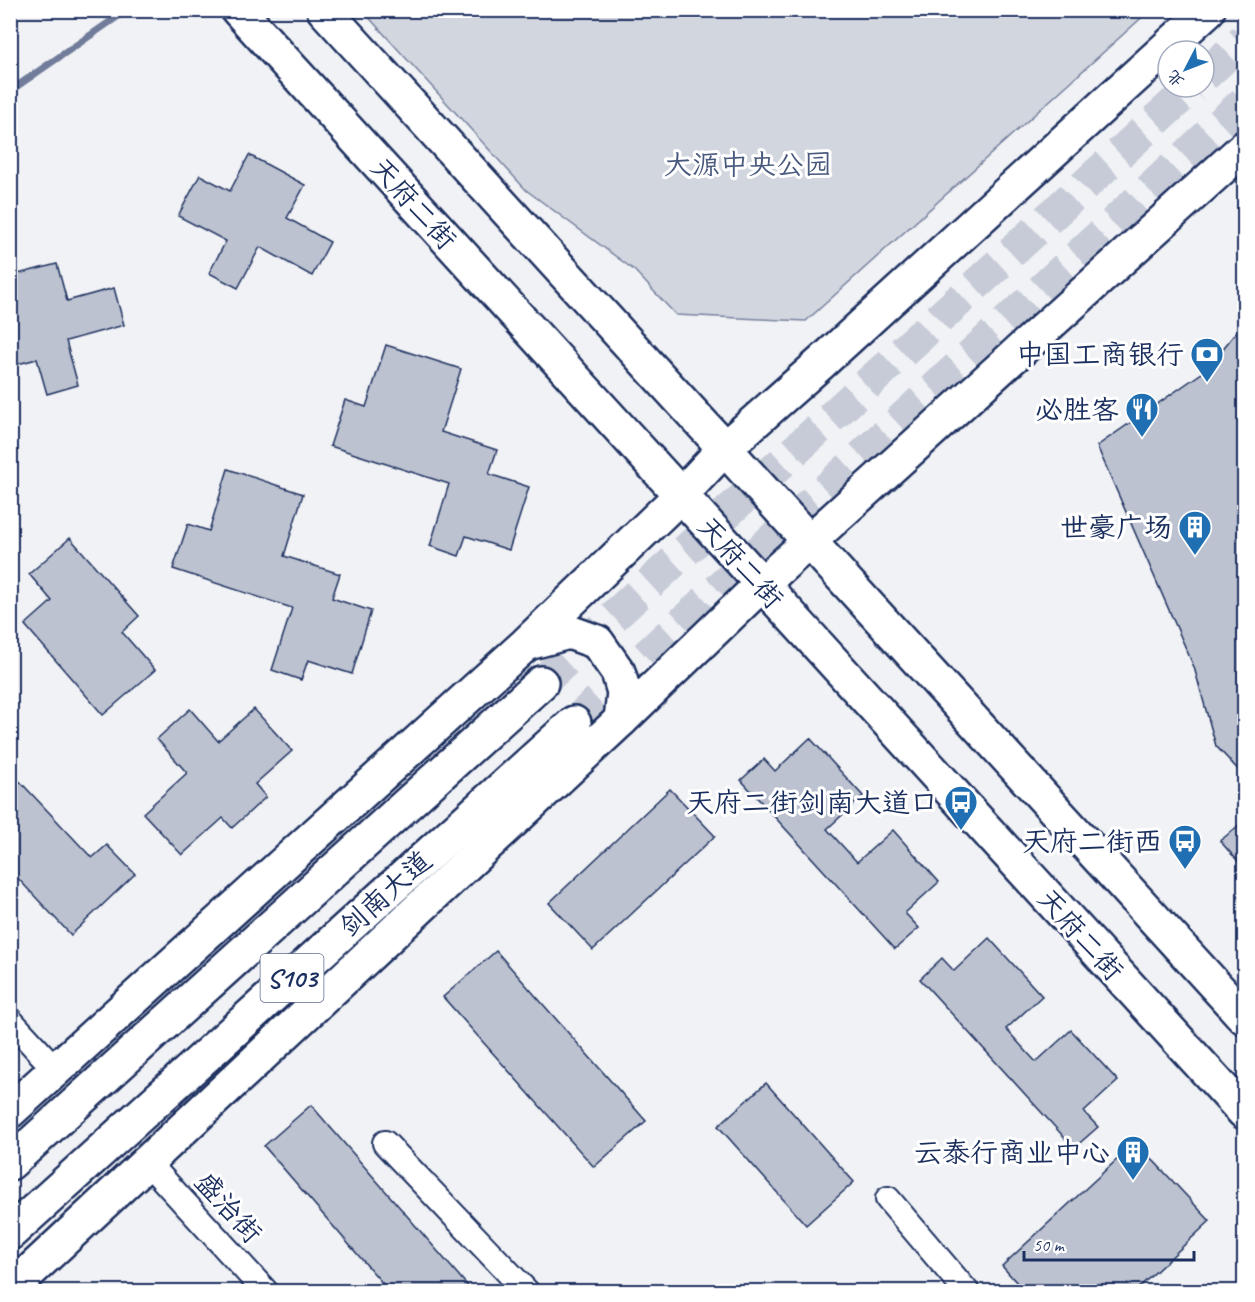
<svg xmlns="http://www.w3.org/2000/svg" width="1255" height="1302" viewBox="0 0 1255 1302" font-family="Caveat,'LXGW WenKai TC',sans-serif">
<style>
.green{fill:#d2d6df;stroke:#76829e;stroke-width:1.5}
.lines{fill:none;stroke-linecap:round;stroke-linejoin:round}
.stream{stroke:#707c9a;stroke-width:7}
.building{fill:#bcc2d0;stroke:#1b2f5e;stroke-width:1.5}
.highway-tunnel{stroke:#c6cbd7;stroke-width:33;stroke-dasharray:33 16;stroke-linecap:butt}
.street-casing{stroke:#1b2f5e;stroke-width:28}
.secondary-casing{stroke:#1b2f5e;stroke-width:38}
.highway-casing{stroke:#1b2f5e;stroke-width:38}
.street{stroke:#fff;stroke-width:24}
.secondary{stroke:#fff;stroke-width:33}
.highway{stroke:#fff;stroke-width:33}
.labels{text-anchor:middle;stroke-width:6;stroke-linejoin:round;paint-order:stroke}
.shield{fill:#fff;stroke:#5f6d8e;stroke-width:1.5}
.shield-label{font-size:27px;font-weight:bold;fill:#1b2f5e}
.park-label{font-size:28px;fill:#49597e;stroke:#fff}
.street-label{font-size:28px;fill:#1b2f5e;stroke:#fff}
.poi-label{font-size:28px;fill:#1b2f5e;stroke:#fff;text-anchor:end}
</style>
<rect width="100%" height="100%" fill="#f1f2f5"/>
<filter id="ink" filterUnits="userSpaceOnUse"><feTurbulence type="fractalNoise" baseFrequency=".0167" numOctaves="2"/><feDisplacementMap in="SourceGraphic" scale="12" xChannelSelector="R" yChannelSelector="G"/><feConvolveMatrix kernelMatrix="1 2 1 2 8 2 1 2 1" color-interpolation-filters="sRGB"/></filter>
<g filter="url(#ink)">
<path class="green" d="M363,11h786l-343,310 -130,-6 -42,-45 -108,-80z"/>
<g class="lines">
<path class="stream" d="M10,91l117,-81"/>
</g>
<g class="building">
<path d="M249,155l56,30 -18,33 43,24 -18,34 -52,-29 -22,41 -29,-15 17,-32 -48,-25 22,-41 30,16z"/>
<path d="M57,264l10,37 47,-13 10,37 -58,16 12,44 -31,9 -10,-35 -27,7v-90z"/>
<path d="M1245,321v456l-29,-31 -22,-79 -97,-221 109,-76z"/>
<path d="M386,345l75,24 -20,63 56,18 -8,24 40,13 -20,63 -43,-14 -7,20 -29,-10 19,-62 -119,-38 15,-46 21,7z"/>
<path d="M228,469l75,25 -19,62 56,18 -8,24 39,13 -19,63 -44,-14 -7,20 -29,-10 20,-62 -119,-39 15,-45 21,7z"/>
<path d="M70,538l69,78 -17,16 33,38 -52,45 -78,-90 27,-24 -23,-27z"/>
<path d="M190,709l28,32 36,-32 38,42 -37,33 11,13 -34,31 -9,-10 -41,37 -39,-42 44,-40 -30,-34z"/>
<path d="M810,738l53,58 -36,33 30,33 36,-32 46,52 -34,31 14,15 -24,21 -154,-169 23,-21 11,12z"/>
<path d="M10,771l82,87 15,-13 28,29 -64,61 -61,-65z"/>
<path d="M670,789l45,47 -122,114 -44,-47z"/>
<path d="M1245,820v49l-25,-28z"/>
<path d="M989,938l53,58 -36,33 30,33 35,-32 47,51 -34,31 14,15 -24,21 -154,-169 22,-21 12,13z"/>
<path d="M496,951l150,170 -52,46 -151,-170z"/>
<path d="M766,1083l88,99 -48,43 -88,-99z"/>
<path d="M311,1105l162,187h-83l-126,-146z"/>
<path d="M1136,1142l74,79 -76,71h-109l-23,-26z"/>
</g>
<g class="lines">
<g class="highway-tunnel">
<path d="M1204,76l40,-37"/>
<path d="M541,683l651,-596"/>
<path d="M574,723l670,-621"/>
</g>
<defs>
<g id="street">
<path d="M10,1020l46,50"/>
<path d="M385,1143l142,149"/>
<path d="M148,1163l118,129"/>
<path d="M888,1199l79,93"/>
</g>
<g id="secondary">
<path d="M238,10l1006,1102"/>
<path d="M324,10l920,1007"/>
<path d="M528,643l41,-11 28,10 21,30 6,20 -3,28"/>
<path d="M10,1111l516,-467 155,-149 44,-47 96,-85 387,-353"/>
<path d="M10,1290l611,-570 141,-136 482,-436"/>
</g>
<g id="highway">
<path d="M10,1163l531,-480"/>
<path d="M10,1233l564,-510"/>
</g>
</defs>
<use href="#street" class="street-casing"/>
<use href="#secondary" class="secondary-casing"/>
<use href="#highway" class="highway-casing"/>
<use href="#street" class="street"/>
<use href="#secondary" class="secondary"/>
<use href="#highway" class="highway"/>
</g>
</g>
<defs>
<symbol id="bank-pin" viewBox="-11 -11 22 30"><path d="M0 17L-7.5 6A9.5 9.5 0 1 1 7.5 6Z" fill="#1f6fb2" stroke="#fff"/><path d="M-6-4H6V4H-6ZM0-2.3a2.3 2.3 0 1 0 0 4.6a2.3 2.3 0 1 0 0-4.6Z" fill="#fff"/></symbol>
<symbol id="restaurant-pin" viewBox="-11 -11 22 30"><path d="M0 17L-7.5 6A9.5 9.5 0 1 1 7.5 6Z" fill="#1f6fb2" stroke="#fff"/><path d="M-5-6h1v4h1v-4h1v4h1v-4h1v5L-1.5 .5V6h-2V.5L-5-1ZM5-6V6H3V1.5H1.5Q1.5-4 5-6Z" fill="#fff"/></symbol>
<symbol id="building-pin" viewBox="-11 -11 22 30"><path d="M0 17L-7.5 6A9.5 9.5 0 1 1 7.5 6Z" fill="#1f6fb2" stroke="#fff"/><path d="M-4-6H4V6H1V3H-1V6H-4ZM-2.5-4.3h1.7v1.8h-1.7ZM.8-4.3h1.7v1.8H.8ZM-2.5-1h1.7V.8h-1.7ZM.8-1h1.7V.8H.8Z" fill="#fff"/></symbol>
<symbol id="bus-pin" viewBox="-11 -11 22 30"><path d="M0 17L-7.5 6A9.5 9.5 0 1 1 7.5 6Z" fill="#1f6fb2" stroke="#fff"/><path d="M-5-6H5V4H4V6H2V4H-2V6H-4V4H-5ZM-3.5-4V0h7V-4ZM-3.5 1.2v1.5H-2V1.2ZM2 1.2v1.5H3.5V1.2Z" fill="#fff"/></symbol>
</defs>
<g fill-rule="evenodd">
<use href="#bank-pin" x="1188" y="335" width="38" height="52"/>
<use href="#restaurant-pin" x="1123" y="390" width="38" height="52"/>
<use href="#building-pin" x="1176" y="508" width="38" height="52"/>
<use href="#bus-pin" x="942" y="783" width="38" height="52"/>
<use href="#bus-pin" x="1166" y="822" width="38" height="52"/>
<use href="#building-pin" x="1114" y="1133" width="38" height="52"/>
</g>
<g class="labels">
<rect class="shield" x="260.5" y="954" width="63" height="48" rx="4.5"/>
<g class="shield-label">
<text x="292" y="987">S103</text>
</g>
<g class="park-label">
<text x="748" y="174">大源中央公园</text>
</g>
<g class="street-label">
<text transform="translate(414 203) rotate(48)" y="10">天府二街</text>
<text transform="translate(741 562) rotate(48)" y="10">天府二街</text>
<text transform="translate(385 893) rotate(-42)" y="10">剑南大道</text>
<text transform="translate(1081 934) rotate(48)" y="10">天府二街</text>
<text transform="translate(229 1207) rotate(48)" y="10">盛治街</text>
</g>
<g class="poi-label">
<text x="1184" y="364">中国工商银行</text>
<text x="1119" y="419">必胜客</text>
<text x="1172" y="537">世豪广场</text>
<text x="938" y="812">天府二街剑南大道口</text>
<text x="1162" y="851">天府二街西</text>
<text x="1110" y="1162">云泰行商业中心</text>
</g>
</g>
<rect width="1255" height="1302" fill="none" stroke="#fff" stroke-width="36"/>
<rect x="18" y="18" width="1219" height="1266" fill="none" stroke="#1b2f5e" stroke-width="2" filter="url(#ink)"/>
<g transform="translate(1186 69) rotate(228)"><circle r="28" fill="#ffffff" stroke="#a4acbf" stroke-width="1.5"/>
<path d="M0-4.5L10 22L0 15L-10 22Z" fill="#1f6fb2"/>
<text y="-9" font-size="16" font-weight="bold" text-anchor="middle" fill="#1b2f5e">北</text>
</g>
<path d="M1024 1251v9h170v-9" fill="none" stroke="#1b2f5e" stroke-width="3"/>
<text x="1033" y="1251" font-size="18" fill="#1b2f5e" stroke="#ffffff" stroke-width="4.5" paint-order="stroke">50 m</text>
</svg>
